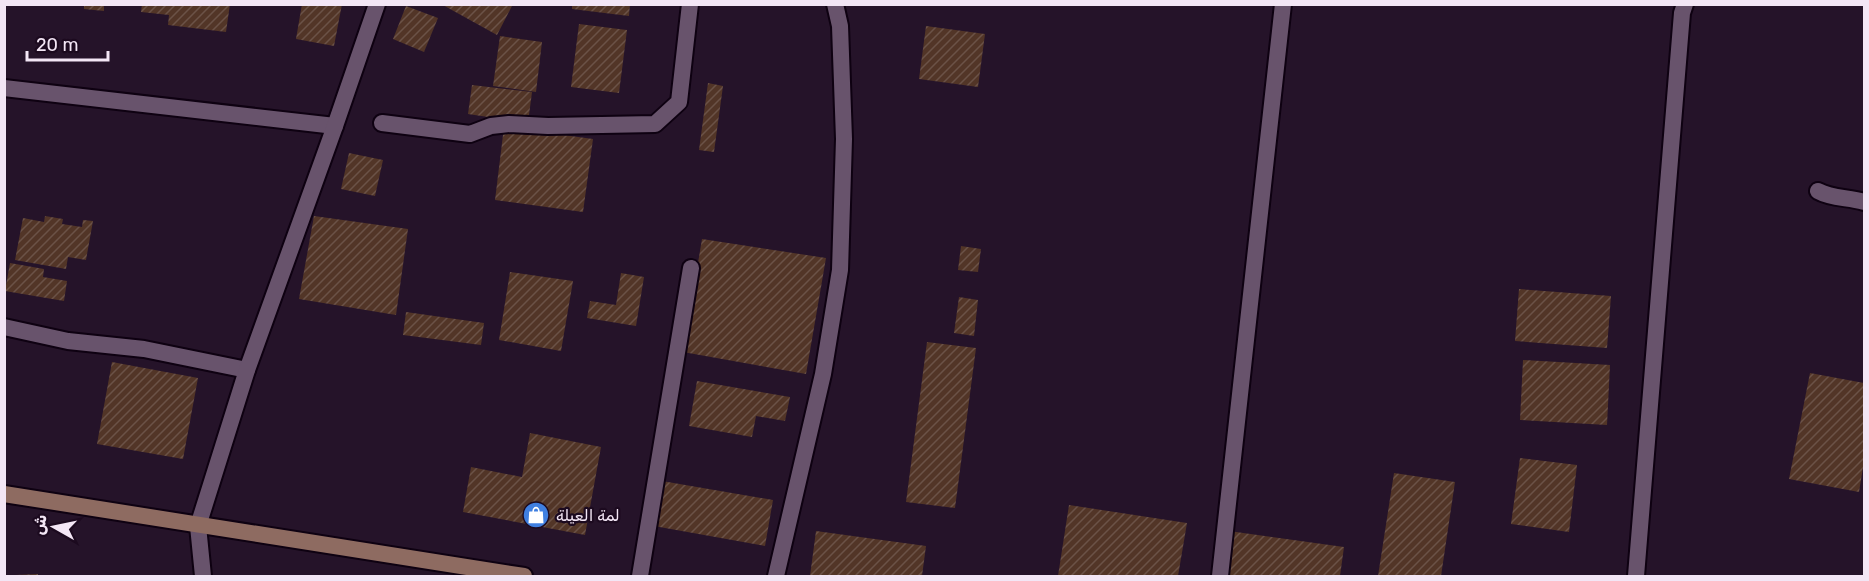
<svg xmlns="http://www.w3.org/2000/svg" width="1869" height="581" viewBox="0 0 1869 581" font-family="Rubik,Vazirmatn,sans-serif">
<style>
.building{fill:url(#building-hatch)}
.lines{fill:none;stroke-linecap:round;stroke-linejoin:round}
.minor-casing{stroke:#0e0111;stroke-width:20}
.secondary-casing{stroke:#0e0111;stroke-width:20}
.minor{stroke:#68536c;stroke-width:16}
.secondary{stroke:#8e6b61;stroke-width:16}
.labels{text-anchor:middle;stroke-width:4.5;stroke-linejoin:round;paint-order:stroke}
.poi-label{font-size:16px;fill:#f3e6f5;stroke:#1c0a1f;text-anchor:start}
</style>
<defs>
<pattern id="building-hatch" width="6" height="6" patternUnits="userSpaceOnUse" patternTransform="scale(1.5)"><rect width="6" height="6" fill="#523527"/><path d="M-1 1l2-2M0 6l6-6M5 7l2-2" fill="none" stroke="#6b5247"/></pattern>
</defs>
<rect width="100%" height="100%" fill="#251329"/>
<g class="building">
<path d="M84,4h20v7l-20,-2z"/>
<path d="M142,4h88l-4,28 -58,-7 1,-10 -28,-3z"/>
<path d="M302,4h40l-8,42 -38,-7z"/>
<path d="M441,4h72l-16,31z"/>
<path d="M572,4h58l-1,12 -57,-7z"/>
<path d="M406,6l32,12 -14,34 -31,-13z"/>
<path d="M579,24l48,6 -8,63 -48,-6z"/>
<path d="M926,26l59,8 -7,53 -59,-8z"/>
<path d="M500,36l42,6 -6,50 -43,-6z"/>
<path d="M708,83l15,3 -9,66 -15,-2z"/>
<path d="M472,85l60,7 -4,31 -60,-9z"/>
<path d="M504,127l89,12 -10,73 -88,-12z"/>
<path d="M349,153l34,7 -8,36 -34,-7z"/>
<path d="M45,216l18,3 -1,5 20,3 1,-7 10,1 -7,39 -18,-3 -2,12 -51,-9 8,-42 21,4z"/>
<path d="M314,216l94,13 -12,86 -97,-16z"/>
<path d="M702,239l124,19 -20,116 -123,-22z"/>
<path d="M961,246l20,3 -3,23 -20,-2z"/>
<path d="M10,263l34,6 -1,8 24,4 -3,20 -59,-10z"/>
<path d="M510,272l63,9 -12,70 -62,-11z"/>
<path d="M621,273l23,4 -8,49 -49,-8 3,-17 26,4z"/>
<path d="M1519,289l92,7 -4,52 -92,-7z"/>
<path d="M959,297l19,3 -4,36 -20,-3z"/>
<path d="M406,312l78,11 -3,22 -78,-10z"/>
<path d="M927,342l49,6 -21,160 -49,-6z"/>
<path d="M1523,360l87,5 -3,60 -87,-5z"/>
<path d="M112,362l86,16 -15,81 -86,-15z"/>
<path d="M1810,373l54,10v78l-5,31 -70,-13z"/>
<path d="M697,381l93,16 -5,24 -29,-5 -4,21 -63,-11z"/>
<path d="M530,433l71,14 -16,88 -122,-23 8,-45 51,10z"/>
<path d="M1520,458l57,7 -8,67 -58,-8z"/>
<path d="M1394,473l61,9 -14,94h-63z"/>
<path d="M662,481l111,19 -8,46 -111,-20z"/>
<path d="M1069,505l118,18 -9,53h-120z"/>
<path d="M816,531l110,15 -4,30h-112z"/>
<path d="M1229,531l115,16 -4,29h-118z"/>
<path d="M38,574v2h-23v-1z"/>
</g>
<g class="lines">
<defs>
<g id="minor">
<path d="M4,88l331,38"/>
<path d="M382,123l88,11 21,-8 18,-2 39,2 107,-2 24,-22 11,-98"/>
<path d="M1818,191c14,8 31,6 46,11"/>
<path d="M4,327l64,14 76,8 103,21"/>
<path d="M203,576l-5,-50 49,-156 88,-244 42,-122"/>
<path d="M640,576l51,-308"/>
<path d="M776,576l47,-202 17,-104 4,-131 -4,-113 -5,-22"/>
<path d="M1220,576l63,-572"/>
<path d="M1636,576l46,-563 3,-9"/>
</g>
<path id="secondary" d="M4,494l520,82"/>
</defs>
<use href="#minor" class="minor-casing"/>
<use href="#secondary" class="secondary-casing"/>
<use href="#minor" class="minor"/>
<use href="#secondary" class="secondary"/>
</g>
<defs>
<symbol id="shop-disc" viewBox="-11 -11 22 22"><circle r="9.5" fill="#3f7fe0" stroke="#1c0a1f"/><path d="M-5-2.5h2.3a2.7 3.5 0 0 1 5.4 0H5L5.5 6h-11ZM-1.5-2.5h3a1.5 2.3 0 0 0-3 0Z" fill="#fff"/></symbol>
</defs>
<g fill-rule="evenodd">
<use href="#shop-disc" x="521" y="500" width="30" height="30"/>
</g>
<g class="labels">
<g class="poi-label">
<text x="556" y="521">لمة العيلة</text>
</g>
</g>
<rect width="1869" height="581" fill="none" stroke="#f3e6f5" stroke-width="12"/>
<g transform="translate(54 527) rotate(279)" stroke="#1c0a1f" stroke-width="4.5" paint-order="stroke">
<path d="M0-4.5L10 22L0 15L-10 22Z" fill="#f3e6f5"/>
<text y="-9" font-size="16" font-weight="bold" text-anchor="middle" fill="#f3e6f5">ش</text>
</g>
<path d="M27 51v9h81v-9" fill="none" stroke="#f3e6f5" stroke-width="3"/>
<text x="36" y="51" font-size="18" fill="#f3e6f5" stroke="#1c0a1f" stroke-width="4.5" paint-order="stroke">20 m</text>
</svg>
